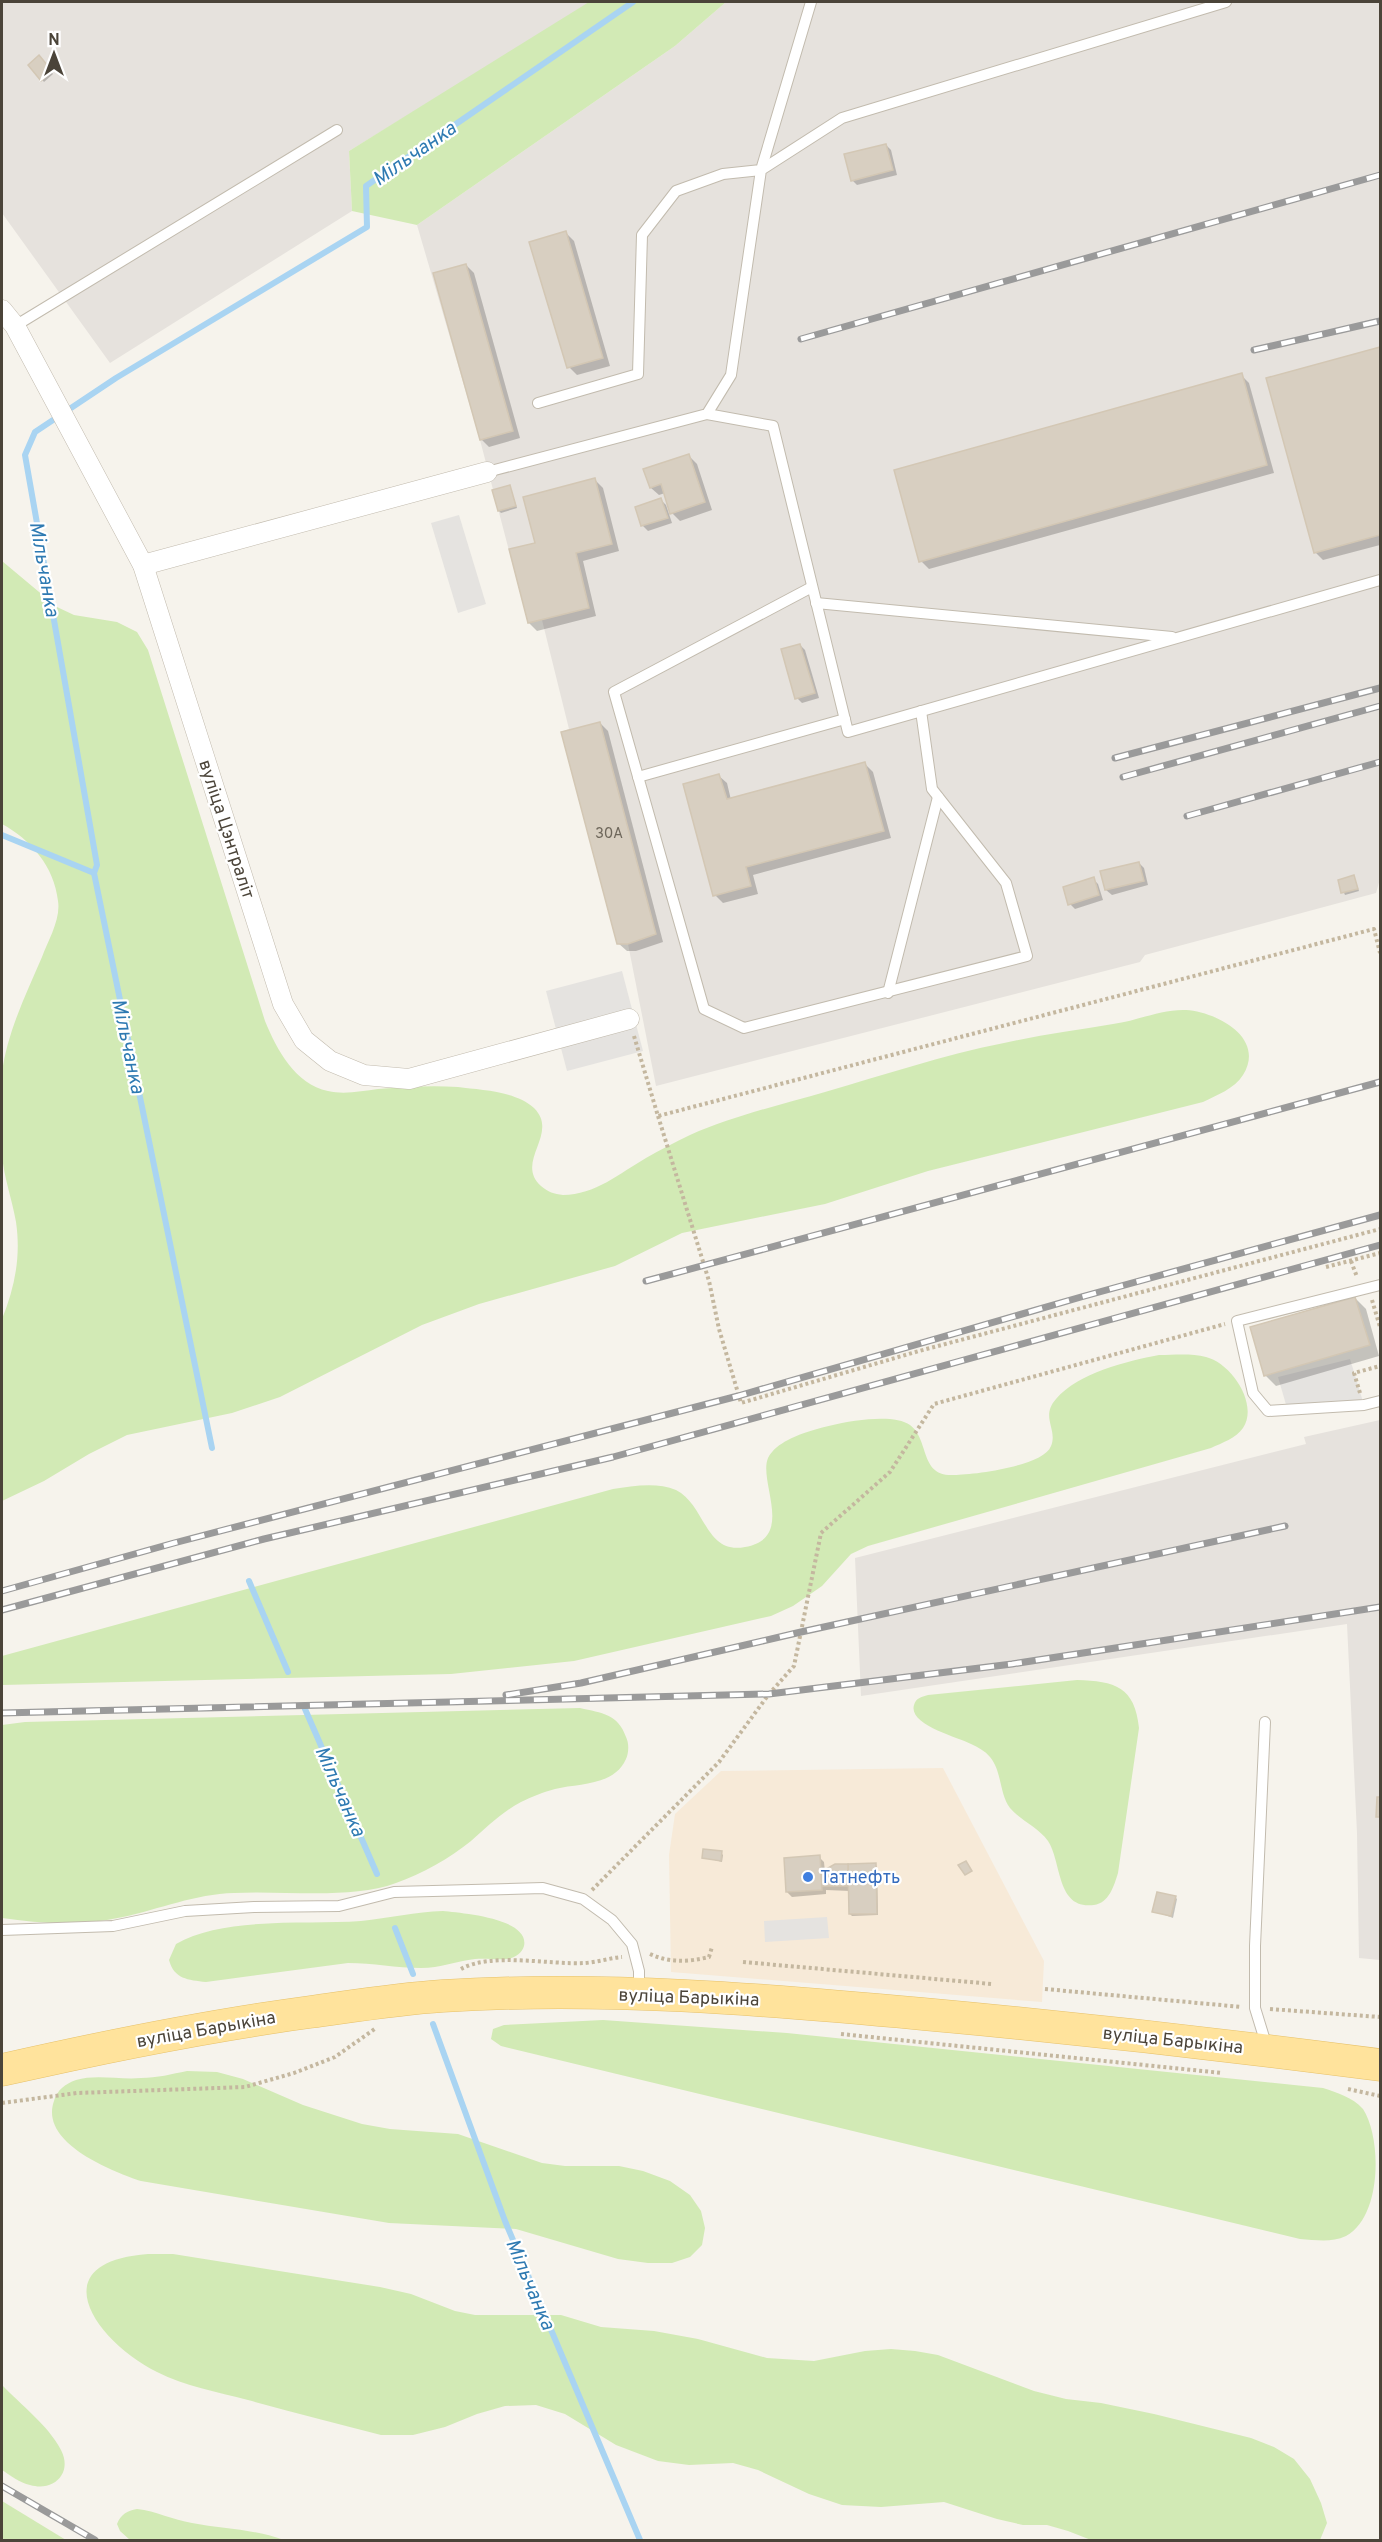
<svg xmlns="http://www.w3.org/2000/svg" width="1382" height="2542" viewBox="0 0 1382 2542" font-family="Overpass,sans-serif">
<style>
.commercial{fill:#f7ead8}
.industrial{fill:#e6e2dd}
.green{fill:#d2eab5}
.parking{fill:#e5e3e0}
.shadow{fill:#0003}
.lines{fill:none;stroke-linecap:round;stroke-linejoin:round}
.stream{stroke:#a9d4f2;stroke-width:6}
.building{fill:#d8cfc1;stroke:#d3c7b4;stroke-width:1.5}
.service-casing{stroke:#c2bbae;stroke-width:12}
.minor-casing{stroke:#c2bbae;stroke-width:21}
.primary-casing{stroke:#e6c16a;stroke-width:33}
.path{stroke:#c4b79f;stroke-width:4;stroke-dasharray:3 3;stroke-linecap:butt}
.service{stroke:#fff;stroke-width:10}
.minor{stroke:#fff;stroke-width:20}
.primary{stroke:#ffe39c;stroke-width:32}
.rail-casing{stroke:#9a9a9a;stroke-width:7}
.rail{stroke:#fff;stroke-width:4.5;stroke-dasharray:14;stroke-linecap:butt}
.shop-dot{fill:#3f7fe0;stroke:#fff;stroke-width:2}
.labels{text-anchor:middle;stroke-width:4.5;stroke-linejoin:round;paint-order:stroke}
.number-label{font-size:15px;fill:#6e675b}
.street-label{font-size:18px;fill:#4b4439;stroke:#fff}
.shop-label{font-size:18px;fill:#366cbe;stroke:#fff;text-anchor:start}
.water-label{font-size:20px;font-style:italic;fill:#2e7ab2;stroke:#fff}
</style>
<rect width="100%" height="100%" fill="#f6f3ec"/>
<path class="commercial" d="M943,1768l101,193 -2,41 -371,-30 -2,-117 6,-41 46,-43z"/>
<g class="industrial">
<path d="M2,2h591l-244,149 3,60 -242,152 -108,-150z"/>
<path d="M726,2h654v877l-4,14 -231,62 -5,7 -484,124 -28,-142h-11l-56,-212 8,-3 -27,-109 -14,3 -48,-183 -63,-215 258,-179z"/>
<path d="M1380,1420v540l-21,-2 -2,-125 -10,-209 -486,72 -6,-138 451,-114 -2,-7z"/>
</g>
<g class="green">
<path d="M589,2h137l-51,44 -258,179 -65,-14 -3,-60z"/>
<path d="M2,561l55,46 17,8 43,7 20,10 11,18 117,371c12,29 30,63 63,70 16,4 34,0 50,-2 26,-2 53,-4 80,-2 23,3 58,4 76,21 26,26 -20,53 7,78 7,6 13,8 22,9 32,0 57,-22 83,-37 14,-8 29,-16 44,-23 43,-19 90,-30 135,-43 59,-17 118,-37 179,-49 36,-8 73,-13 109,-19 24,-3 48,-15 73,-14 31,2 80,28 57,65 -9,14 -26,20 -40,27l-275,69 -103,33 -143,29 -67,33 -136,38 -57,21 -142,72 -48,16 -105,22 -38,19 -45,27 -42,20v-182c13,-32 19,-63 14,-97 -4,-23 -12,-44 -14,-67 -2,-22 -2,-60 0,-82 5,-40 24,-79 40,-116 6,-16 19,-38 16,-56 -4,-35 -27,-61 -56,-77z"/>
<path d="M1159,1355c15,0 32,-2 47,2 25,6 53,47 37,71 -7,10 -21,15 -32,20l-343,98 -17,8 -29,32 -29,20 -22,10 -197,45 -123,13 -449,11v-29l611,-167c20,-3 44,-7 63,1 29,14 29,65 69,57 51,-9 13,-65 23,-89 4,-8 12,-14 20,-18 23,-13 100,-31 122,-15 20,15 9,52 44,50 20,0 90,-9 97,-29 7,-17 -11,-29 5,-47 22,-26 71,-38 103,-44z"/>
<path d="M1077,1680c38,1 58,7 62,48l-21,145c-4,13 -9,30 -24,32 -38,5 -32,-43 -46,-64 -10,-14 -27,-20 -38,-33 -11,-15 -8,-37 -20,-51 -5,-6 -12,-10 -19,-13 -13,-7 -63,-19 -57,-39 2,-7 7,-8 14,-10z"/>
<path d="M580,1708c22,5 38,6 46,29 3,6 3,15 0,22 -12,27 -46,24 -71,30 -11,3 -24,8 -34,13 -19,10 -34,25 -50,39 -21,17 -49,33 -75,42 -46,17 -113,7 -162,10 -39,1 -74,16 -111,24 -40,9 -81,7 -121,1v-193l23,-3z"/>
<path d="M443,1911c18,2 87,7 81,35 -2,7 -9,12 -17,13 -10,1 -21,-1 -32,0 -18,2 -35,9 -54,9 -25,0 -48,-5 -73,-5l-142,19c-18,-2 -32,-3 -37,-22l7,-16c47,-28 132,-19 185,-23 28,-3 55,-9 82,-10z"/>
<path d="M603,2020l184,13 536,55c15,5 29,9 40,21 19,29 19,108 -17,127 -15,7 -30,4 -46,3l-799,-193 -10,-7 2,-10 11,-4z"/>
<path d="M187,2071l30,1 26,7 60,26 59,19 28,5 68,5 84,29 23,3h54l24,5 27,10 20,14 11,16 4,17 -3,17 -12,12 -18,6h-24l-30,-4 -102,-30 -127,-6 -248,-42c-29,-10 -102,-38 -87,-80 3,-11 11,-17 22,-21 20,-6 44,0 65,-2 16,0 31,-4 46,-7z"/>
<path d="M148,2254h25l207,33 31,7 44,17 20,4h86l40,12 53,4 44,8 69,19 47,3 51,-10 26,-2 24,2 23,4 96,36 32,8 35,4 53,11 97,24 23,9 20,12 16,20 11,24 6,20 -7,17h-229l-23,-9 -21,-6h-24l-26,-6 -53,-17 -63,5 -39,-2 -33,-11 -51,-24 -25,-7 -44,2 -31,-4 -42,-16 -51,-31 -29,-9 -31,1 -28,8 -32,13 -32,8h-32c-45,-12 -89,-23 -133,-35 -31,-8 -63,-14 -91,-28 -61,-30 -118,-110 -9,-118z"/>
<path d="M2,2385c19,20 46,40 59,65 12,23 -7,42 -31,35 -10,-2 -20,-10 -28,-15z"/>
<path d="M2,2501l64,39h-64z"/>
<path d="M137,2509c19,2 36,11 55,14 31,6 62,6 92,17h-154l-10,-9 -3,-7c4,-10 10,-13 20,-15z"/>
</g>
<g class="parking">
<path d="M459,515l27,89 -28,9 -27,-90z"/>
<path d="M622,971l21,80 -76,20 -21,-80z"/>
<path d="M1350,1359l14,46 -77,3 -9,-31z"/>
<path d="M827,1917l2,21 -64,4 -1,-21z"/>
</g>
<g class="shadow">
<path d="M39,57l14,17 -9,8 -14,-17z"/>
<path d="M886,145l5,5 6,25 -40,10 -5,-5z"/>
<path d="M566,233l8,8 36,125 -33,9 -8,-8z"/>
<path d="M466,265l8,8 46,165 -31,9 -8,-8z"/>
<path d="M1380,348v197l-57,15 -8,-8 -47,-173z"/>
<path d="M1241,375l8,8 25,90 -345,96 -8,-8z"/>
<path d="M689,456l8,8 15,46 -32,11 -8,-8 -7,-20 -6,2 -8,-7z"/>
<path d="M595,480l8,8 16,63 -36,10 13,55 -59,15 -8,-8 8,-79z"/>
<path d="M510,487l7,21 -16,5 -2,-2z"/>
<path d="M661,500l5,5 6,18 -24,8 -5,-5 -6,-18z"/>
<path d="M800,645l5,5 14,48 -17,5 -5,-5z"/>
<path d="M600,723l8,8 55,211 -27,9h-9l-9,-8z"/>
<path d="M865,764l8,8 18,66 -138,37 5,19 -35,9 -8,-8 4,-119 8,7 4,17z"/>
<path d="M1139,863l5,5 4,17 -36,10 -6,-5 -4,-18z"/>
<path d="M1354,877l5,14 -14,4 -6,-14z"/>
<path d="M1093,879l5,5 5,16 -28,9 -5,-5z"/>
<path d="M1355,1298l11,11 13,47 -103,30 -11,-11z"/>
<path d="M721,1853l2,2 -1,7 -18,-5z"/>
<path d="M819,1857l5,5 1,10 10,-7 40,-1 2,3 1,48 -26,1 -2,-2v-23l-24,-1v4l-34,3 -5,-5z"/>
<path d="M1175,1897l2,2 -4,19 -19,-7z"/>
</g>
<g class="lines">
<g class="stream">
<path d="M2,835l92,38"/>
<path d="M212,1448l-118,-575 3,-8 -72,-410 10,-23 81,-54 251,-151 -1,-41 267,-184"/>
<path d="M249,1581l39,91"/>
<path d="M305,1709l72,165"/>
<path d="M395,1928l18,46"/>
<path d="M433,2024l72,197 135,319"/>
</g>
</g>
<g class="building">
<path d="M39,55l13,16 -11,10 -13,-16z"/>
<path d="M886,144l7,26 -42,11 -7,-27z"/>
<path d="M566,231l37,127 -36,10 -38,-126z"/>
<path d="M466,264l47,167 -33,9 -47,-167z"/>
<path d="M1380,347v188l-66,18 -48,-175z"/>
<path d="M1242,373l25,92 -348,97 -25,-92z"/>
<path d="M689,454l16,48 -35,12 -9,-30 -11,4 -7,-19z"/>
<path d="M595,478l17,66 -36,9 13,55 -61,15 -19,-74 26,-6 -12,-46z"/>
<path d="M510,485l6,21 -18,5 -6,-21z"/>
<path d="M661,498l7,20 -27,8 -6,-19z"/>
<path d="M800,644l15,49 -20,6 -14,-50z"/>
<path d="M600,722l56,212 -28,10h-11l-56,-212z"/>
<path d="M865,762l19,69 -138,36 5,19 -38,10 -30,-112 36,-10 8,25z"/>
<path d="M1139,862l5,19 -39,9 -5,-19z"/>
<path d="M1354,875l4,14 -17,4 -3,-13z"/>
<path d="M1094,877l5,18 -31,10 -5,-18z"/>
<path d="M1355,1297l15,48 -106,31 -14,-49z"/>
<path d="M1377,1797h3v20h-4z"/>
<path d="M703,1849l19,2 -1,10 -19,-3z"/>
<path d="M820,1855l2,35 -36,2 -2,-34z"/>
<path d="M966,1861l6,10 -7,4 -7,-10z"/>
<path d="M876,1863l1,51h-28l-1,-50z"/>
<path d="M835,1864h13v22h-26l-1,-14z"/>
<path d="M1157,1892l19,4 -5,20 -19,-4z"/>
</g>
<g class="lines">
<defs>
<g id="service">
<path d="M15,326l322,-196"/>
<path d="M538,403l100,-29 4,-139 34,-44 47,-17 38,-4 50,-168"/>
<path d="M707,414l66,12 75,306 532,-152"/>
<path d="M487,472l220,-58 24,-39 30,-205 81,-52 384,-116"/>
<path d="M812,587l-198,105 90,317 40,19 283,-72 -21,-73 -74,-94 -11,-78"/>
<path d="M816,603l356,34"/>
<path d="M638,777l207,-58"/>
<path d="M888,993l50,-196"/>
<path d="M1380,1285l-143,36 16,72 15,18 96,-6 16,-4"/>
<path d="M1265,1722l-10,224v62l12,39"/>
<path d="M2,1930l111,-4 72,-15 69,-4 85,-1 55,-14 149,-4 40,11 29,21 20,24 7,27v21"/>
</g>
<g id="minor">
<path d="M2,310l13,16 128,239 140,439 21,36 26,21 34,14 45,4 220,-60"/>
<path d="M143,565l344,-93"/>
</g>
<path id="primary" d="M2,2070c101,-23 204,-44 308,-58 44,-6 87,-13 132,-16 160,-10 321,3 481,18 152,14 305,31 457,51"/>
</defs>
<use href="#service" class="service-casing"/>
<use href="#minor" class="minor-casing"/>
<use href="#primary" class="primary-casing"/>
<g class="path">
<path d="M634,1036l24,80 716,-187 6,24"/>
<path d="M658,1116l51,165 10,48 22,74 178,-52 461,-122"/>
<path d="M1351,1261l6,16"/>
<path d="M1326,1267l54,-14"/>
<path d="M1372,1300l8,27"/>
<path d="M1360,1393l-6,-20 26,-7"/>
<path d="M592,1890l127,-128 50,-68 25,-28 27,-133 69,-61 44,-68 291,-80"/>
<path d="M650,1954c20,9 38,8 59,3l3,-10"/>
<path d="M743,1962l249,22"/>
<path d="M461,1969c30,-17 89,-4 124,-6 13,-1 25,-5 37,-6"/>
<path d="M1045,1989l197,18"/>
<path d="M1270,2009l110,8"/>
<path d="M841,2034l381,39"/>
<path d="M1348,2089l32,7"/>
<path d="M2,2103l75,-10 168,-6 49,-14 41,-16 41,-29"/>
</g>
<use href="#service" class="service"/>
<use href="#minor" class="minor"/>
<use href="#primary" class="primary"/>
<defs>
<g id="rail">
<path d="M801,339l579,-164"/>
<path d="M1254,350l126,-29"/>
<path d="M1115,758l265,-70"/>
<path d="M1123,777l257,-71"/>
<path d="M1187,816l193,-54"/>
<path d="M646,1281l734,-199"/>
<path d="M2,1591l172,-48 564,-147 343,-99 299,-82"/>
<path d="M2,1610l262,-71 349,-82 767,-212"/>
<path d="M506,1695l75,-12 220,-51 484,-106"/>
<path d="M2,1713l767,-19 243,-30 368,-57"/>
<path d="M2,2486l93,54"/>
</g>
</defs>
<use href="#rail" class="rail-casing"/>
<use href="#rail" class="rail"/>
</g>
<circle class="shop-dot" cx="808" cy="1877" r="6"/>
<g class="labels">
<g class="number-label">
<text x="609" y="838">30А</text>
</g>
<g class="street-label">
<text transform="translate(227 829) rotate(72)" y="6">вуліца Цэнтраліт</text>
<text transform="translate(689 1997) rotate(2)" y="6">вуліца Барыкіна</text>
<text transform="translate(206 2029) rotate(-10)" y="6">вуліца Барыкіна</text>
<text transform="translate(1173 2040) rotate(6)" y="6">вуліца Барыкіна</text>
</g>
<g class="shop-label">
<text x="820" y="1883">Татнефть</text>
</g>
<g class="water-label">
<text transform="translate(414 153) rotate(-35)" y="7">Мільчанка</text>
<text transform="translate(45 569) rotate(80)" y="7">Мільчанка</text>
<text transform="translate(129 1046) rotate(78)" y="7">Мільчанка</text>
<text transform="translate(341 1791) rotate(66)" y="7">Мільчанка</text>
<text transform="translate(531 2284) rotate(67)" y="7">Мільчанка</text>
</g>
</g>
<rect width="1382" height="2542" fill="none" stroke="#4b4439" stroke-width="6"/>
<g transform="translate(54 54)" stroke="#ffffff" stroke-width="4.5" paint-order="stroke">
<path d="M0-4.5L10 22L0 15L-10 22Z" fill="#4b4439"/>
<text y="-9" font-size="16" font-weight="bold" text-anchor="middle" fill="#4b4439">N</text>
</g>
</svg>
